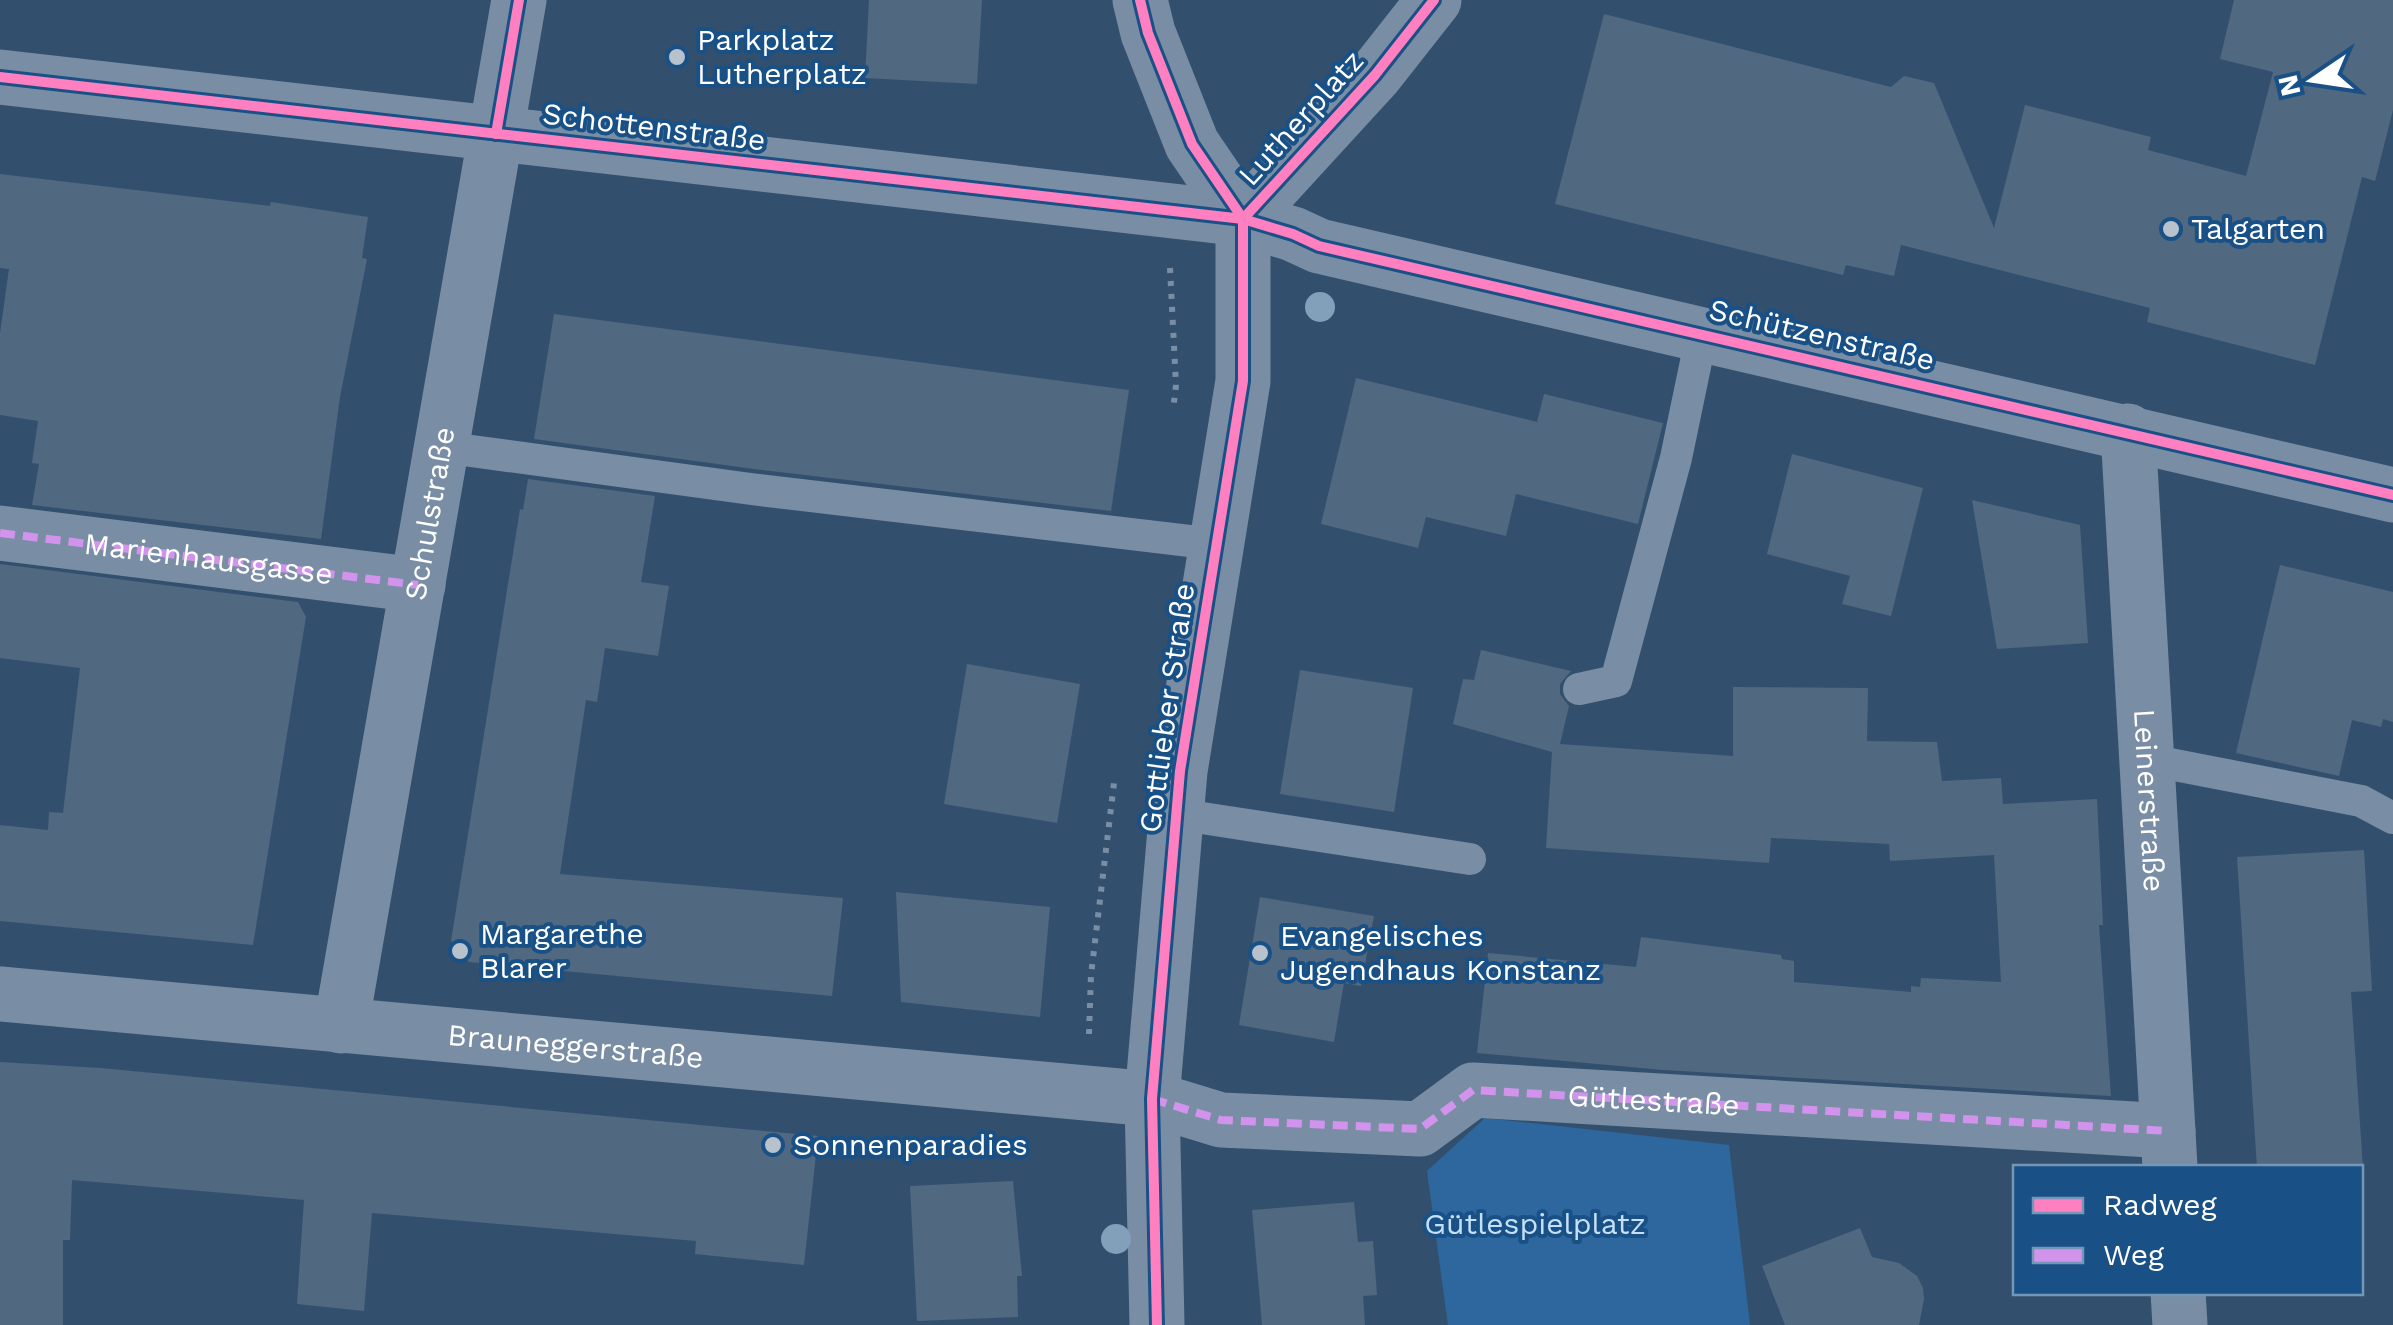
<svg xmlns="http://www.w3.org/2000/svg" width="2393" height="1325" viewBox="0 0 2393 1325" font-family="'Work Sans',sans-serif">
<style>
.green{fill:#2d679e}
.building{fill:#506880}
.lines{fill:none;stroke-linecap:round;stroke-linejoin:round}
.path{stroke:#798ea4;stroke-width:6;stroke-dasharray:5 8;stroke-linecap:butt}
.service{stroke:#798ea4;stroke-width:32}
.minor{stroke:#798ea4;stroke-width:55}
.quiet{stroke:#d193ec;stroke-width:8;stroke-dasharray:15 8;stroke-linecap:butt}
.cycleway-casing{stroke:#195187;stroke-width:16}
.cycleway{stroke:#ff80c0;stroke-width:10}
.tree{fill:#83a0ba}
.poi-dot{fill:#b7c2cc;stroke:#195187;stroke-width:4}
.labels{text-anchor:middle;stroke-width:8;stroke-linejoin:round;paint-order:stroke}
.poi-label{font-size:30px;fill:#fff;stroke:#195187;text-anchor:start}
.street-label{font-size:30px;fill:#fff;stroke:#195187}
.park-label{font-size:30px;fill:#c5e1f9;stroke:#195187}
</style>
<rect width="100%" height="100%" fill="#32506e"/>
<path class="green" d="M1485,1118l244,27 21,180h-302l-21,-154z"/>
<g class="building">
<path d="M869,0h113l-5,84 -112,-6z"/>
<path d="M2234,0h159v110l-18,71 -13,-4 -47,188 -168,-43 3,-14 -249,-63 -7,31 -48,-11 -3,10 -288,-71 49,-190 287,73 13,-11 30,7 60,145 31,-123 126,32 -3,13 98,26 27,-104 -53,-13z"/>
<path d="M0,174l270,32 1,-4 97,15 -6,41 5,1 -27,138 -19,142 -289,-34 7,-41 -7,-1 6,-42 -38,-6v-82l9,-64 -9,-1z"/>
<path d="M554,314l575,76 -18,121 -357,-42 -220,-30z"/>
<path d="M1356,378l181,44 7,-28 119,29 -25,101 -122,-30 -10,42 -80,-19 -8,31 -97,-24z"/>
<path d="M1792,454l131,34 -32,128 -49,-12 8,-28 -83,-22z"/>
<path d="M528,479l127,17 -14,86 28,4 -11,70 -53,-8 -8,54 -11,-2 -26,174 283,24 -11,98 -363,-34 -18,-21 69,-432 3,1z"/>
<path d="M1972,500l108,25 8,118 -91,6z"/>
<path d="M0,564l298,38 8,15 -53,328 -253,-24v-96l48,5 1,-18 14,1 17,-145 -80,-10z"/>
<path d="M2280,565l113,27v130l-10,-3 -2,8 -29,-7 -13,56 -103,-23z"/>
<path d="M1481,650l90,21 -11,13v10l9,12 -9,38 173,12v-69l135,1 -1,53 70,1 5,39 59,-3 2,26 94,-5 6,126h-4l12,171 -448,-26 -186,-17 11,-100 148,14 5,-30 140,18 1,4 12,2v21l117,10v-6l9,1 1,-9 80,4 -7,-127 -104,6 -1,-17 -118,-6 -2,25 -223,-15 6,-96 -99,-28 10,-45 11,1z"/>
<path d="M967,664l113,20 -23,139 -113,-19z"/>
<path d="M1300,670l113,18 -19,124 -114,-18z"/>
<path d="M2364,850l8,141 -21,1 12,176h-106l-20,-311z"/>
<path d="M896,892l154,15 -10,110 -139,-15z"/>
<path d="M1260,897l114,19 -13,70 -17,-3 -10,59 -95,-17z"/>
<path d="M0,1062l100,6 718,68 -14,129 -109,-11 1,-13 -324,-28 -8,98 -67,-7 7,-104 -232,-20 -2,60h-7v85h-63z"/>
<path d="M1013,1181l9,95h-5l1,41 -101,4 -7,-135z"/>
<path d="M1354,1202l4,40 15,-1 4,54 -14,1 2,29h-103l-10,-115z"/>
<path d="M1860,1228l12,29 27,6 18,13 6,12 1,11 -5,26h-134l-23,-59z"/>
</g>
<g class="lines">
<g class="path">
<path d="M1170,268l6,117 -3,25"/>
<path d="M1089,1034l2,-59 23,-192"/>
</g>
<g class="service">
<path d="M442,447l309,42 464,55"/>
<path d="M1579,689l37,-8 60,-223 26,-125"/>
<path d="M2149,760l212,41 32,17"/>
<path d="M1176,814l294,45"/>
</g>
<g class="minor">
<path d="M1140,0l8,33 44,111 51,75"/>
<path d="M0,77l1243,142 50,15 26,12 1074,249"/>
<path d="M1243,219l132,-144 59,-75"/>
<path id="s1" d="M2128,431l42,736"/>
<path d="M0,533l418,52"/>
<path id="s2" d="M0,994l1152,105 69,21 199,9 53,-39 695,41"/>
<path id="s3" d="M341,1026l178,-1026"/>
<path d="M2178,1292l2,33"/>
<path d="M1157,1325l-5,-226 28,-328 63,-390v-162"/>
</g>
<g class="quiet">
<path id="s4" d="M0,533l418,52"/>
<path id="s5" d="M1152,1099l69,21 199,9 53,-39 695,41"/>
</g>
<defs>
<g id="cycleway">
<path d="M1140,0l8,33 44,111 51,75"/>
<path d="M0,77l1243,142 50,15 26,12 1074,249"/>
<path d="M496,134l23,-134"/>
<path d="M1243,219l132,-144 59,-75"/>
<path d="M1157,1325l-5,-226 28,-328 63,-390v-162"/>
</g>
</defs>
<use href="#cycleway" class="cycleway-casing"/>
<use href="#cycleway" class="cycleway"/>
</g>
<g class="tree">
<circle cx="1320" cy="307" r="15"/>
<circle cx="1116" cy="1239" r="15"/>
</g>
<g class="poi-dot">
<circle cx="677" cy="57" r="10"/>
<circle cx="2171" cy="229" r="10"/>
<circle cx="460" cy="951" r="10"/>
<circle cx="1260" cy="953" r="10"/>
<circle cx="773" cy="1145" r="10"/>
</g>
<g class="labels">
<g class="poi-label">
<text x="697" y="50">Parkplatz<tspan x="697" dy="34">Lutherplatz</tspan></text>
<text x="2191" y="239">Talgarten</text>
<text x="480" y="944">Margarethe<tspan x="480" dy="34">Blarer</tspan></text>
<text x="1280" y="946">Evangelisches<tspan x="1280" dy="34">Jugendhaus Konstanz</tspan></text>
<text x="793" y="1155">Sonnenparadies</text>
</g>
<g class="street-label">
<text transform="translate(1301 118) rotate(-48)" y="10">Lutherplatz</text>
<text transform="translate(654 127) rotate(7)" y="10">Schottenstraße</text>
<text transform="translate(1822 335) rotate(13)" y="10">Schützenstraße</text>
<text dy="10" stroke="none"><textPath href="#s3" startOffset="520">Schulstraße</textPath></text>
<text dy="10" stroke="none"><textPath href="#s4" startOffset="210">Marienhausgasse</textPath></text>
<text transform="translate(1167 708) rotate(-82)" y="10">Gottlieber Straße</text>
<text dy="10" stroke="none"><textPath href="#s1" startOffset="370">Leinerstraße</textPath></text>
<text dy="10" stroke="none"><textPath href="#s2" startOffset="578">Brauneggerstraße</textPath></text>
<text dy="10" stroke="none"><textPath href="#s5" startOffset="518">Gütlestraße</textPath></text>
</g>
<g class="park-label">
<text x="1535" y="1234">Gütlespielplatz</text>
</g>
</g>
<rect x="2013" y="1165" width="350" height="130" fill="#195187" stroke="#7597b7" stroke-width="2.5"/>
<rect x="2033" y="1198" width="50" height="15" fill="#ff80c0" stroke="#7597b7" stroke-width="2.5"/>
<text x="2103" y="1215" font-size="30" fill="#ffffff">Radweg</text>
<rect x="2033" y="1248" width="50" height="15" fill="#d193ec" stroke="#7597b7" stroke-width="2.5"/>
<text x="2103" y="1265" font-size="30" fill="#ffffff">Weg</text>
<g transform="translate(2313 80) rotate(257)" stroke="#195187" stroke-width="8" paint-order="stroke">
<path d="M0-8L18 38L0 25L-18 38Z" fill="#ffffff"/>
<text y="-15" font-size="28" font-weight="bold" text-anchor="middle" fill="#ffffff">N</text>
</g>
</svg>
